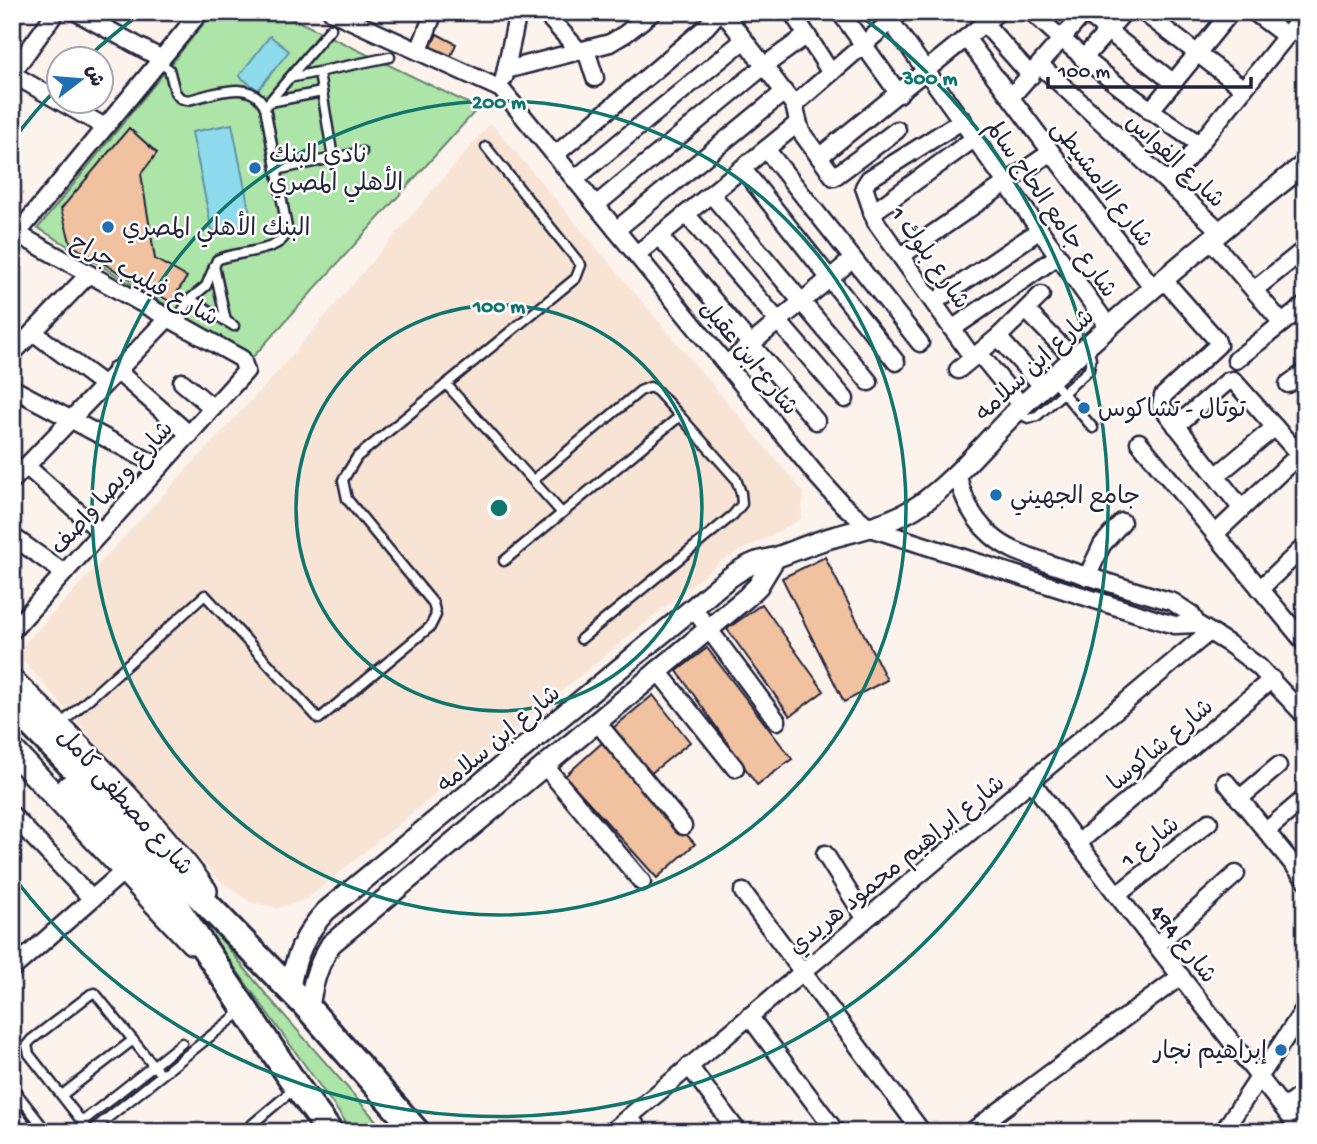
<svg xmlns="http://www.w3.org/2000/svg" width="1317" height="1144" viewBox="0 0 1317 1144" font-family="'Gochi Hand','Playpen Sans Arabic',sans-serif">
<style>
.built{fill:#f8e4d5}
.green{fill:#ade4a7;stroke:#688371;stroke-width:2}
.water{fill:#8ddbec;stroke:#6291a5;stroke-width:2}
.building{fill:#f0c2a0;stroke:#22223b;stroke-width:2}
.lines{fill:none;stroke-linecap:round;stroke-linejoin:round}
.service-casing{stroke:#22223b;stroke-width:13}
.minor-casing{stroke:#22223b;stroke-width:21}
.tertiary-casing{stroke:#22223b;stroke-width:24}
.secondary-casing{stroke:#22223b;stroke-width:28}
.primary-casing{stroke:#22223b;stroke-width:30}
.service{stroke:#fff;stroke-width:8}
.minor{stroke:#fff;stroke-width:16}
.tertiary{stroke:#fff;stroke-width:19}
.secondary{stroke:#fff;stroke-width:23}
.primary{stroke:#fff;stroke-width:24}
.ring{fill:none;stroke:#0f766e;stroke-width:3.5}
.poi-dot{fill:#1f6fb2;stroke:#fff;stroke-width:2.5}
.labels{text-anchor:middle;stroke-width:5;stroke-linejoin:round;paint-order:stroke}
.poi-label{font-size:24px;fill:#22223b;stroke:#fff;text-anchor:start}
.street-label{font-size:24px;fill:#22223b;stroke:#fff}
.centre{fill:#0f766e;stroke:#fff;stroke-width:3.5}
.ring-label{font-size:21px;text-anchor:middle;font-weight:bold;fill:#0f766e;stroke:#fff;stroke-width:5;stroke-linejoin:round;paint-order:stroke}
</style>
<rect width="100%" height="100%" fill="#fcf3ec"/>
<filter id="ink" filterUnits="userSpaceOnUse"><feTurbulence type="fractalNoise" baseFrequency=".0143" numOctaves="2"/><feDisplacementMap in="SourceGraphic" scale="14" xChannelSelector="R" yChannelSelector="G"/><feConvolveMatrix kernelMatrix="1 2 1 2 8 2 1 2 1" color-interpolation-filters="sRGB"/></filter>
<g filter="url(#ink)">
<path class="built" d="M491,123l313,370 -3,26 -80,42 -414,338 -29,9 -28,-6 -32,-23 -202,-226 257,-276z"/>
<g class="green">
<path d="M213,12h66l199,96 -225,249 -215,-129z"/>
<path d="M200,916h2l62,76 122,140h-33l-154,-214z"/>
</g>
<g class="water">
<path d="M270,36l19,15 -31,39 -19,-14z"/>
<path d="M232,124l20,100 -40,7 -20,-99z"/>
</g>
<g class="building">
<path d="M437,34l19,10 -7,17 -21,-9z"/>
<path d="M129,128l28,25 -16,21 14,85 32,18 -16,25 -100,-57 -10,-36z"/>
<path d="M825,557l62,123 -43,22 -62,-124z"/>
<path d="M762,604l62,87 -34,25 -63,-87z"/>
<path d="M707,648l85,111 -35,26 -80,-114z"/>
<path d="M653,695l37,47 -40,32 -37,-46z"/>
<path d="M603,742l92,102 -38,34 -92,-102z"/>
</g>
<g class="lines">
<defs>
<g id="service">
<path d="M157,62l12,7 6,23 5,6 8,2c24,-5 63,-23 77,7l22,121c-1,26 -51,22 -70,32l-11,26 -16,13 -15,23"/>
<path d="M319,73l14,85"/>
<path d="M289,78l101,-21"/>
<path d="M270,102l52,-10"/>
<path d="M265,107l66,-79"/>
<path d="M276,170l86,-18"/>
<path d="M214,266l12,55"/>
<path d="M190,299l44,27"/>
<path d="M1052,380l41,48"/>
<path d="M446,384l115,128"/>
<path d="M1016,412l12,6 9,-2 52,-46 2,-11 -3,-12"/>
<path d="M533,480l107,-89 10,-4 7,4 23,25"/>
<path d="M504,561l176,-145 56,63 5,14 1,11 -9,11 -152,124"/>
<path d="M61,724l144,-129 114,124 111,-92 6,-12 -3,-12 -86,-104 -4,-19 14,-23 219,-179 5,-13 -95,-118"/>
<path d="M161,1075l-66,-82 -4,1 -60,46 -4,5 2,9 61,78 152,-121"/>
<path d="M12,1087l35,45"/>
<path d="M62,1095l71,-55"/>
<path d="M83,1121l99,-78"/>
<path d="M243,1132l51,-43"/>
</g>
<g id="minor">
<path d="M76,12l84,46"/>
<path d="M332,12l169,77 316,387 25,28 28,24 294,94 11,3 22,-1"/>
<path d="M544,12l36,40"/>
<path d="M723,12l71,93 7,27 33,45 63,-47"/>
<path d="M792,12l39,61"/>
<path d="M840,12l59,82"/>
<path d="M884,12l225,315"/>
<path d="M1032,12c52,49 108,92 167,132"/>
<path d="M1143,12l101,77"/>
<path d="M1254,12l32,24"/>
<path d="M1085,13l89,70"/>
<path d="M984,23l47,53"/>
<path d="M966,38l187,250"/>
<path d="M586,50l9,28"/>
<path d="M419,51l15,-39"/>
<path d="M1083,59l41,-47"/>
<path d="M1040,65l180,166"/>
<path d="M506,70l104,-27 15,-9 28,-22"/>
<path d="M12,73l44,-61"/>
<path d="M12,74l93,53"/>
<path d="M504,78l14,-66"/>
<path d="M1011,97l74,-85"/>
<path d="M794,105l107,-93"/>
<path d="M1150,111l81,-99"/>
<path d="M963,120l-94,59 -5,8 12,35 97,136"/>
<path d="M766,149l154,194"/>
<path d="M555,155l151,-128 13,-15"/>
<path d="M819,157l179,-145"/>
<path d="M742,168l154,194"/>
<path d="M575,179l169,-139"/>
<path d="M1168,183l137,-170"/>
<path d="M711,194l158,188"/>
<path d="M596,205l168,-139 43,-31"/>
<path d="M872,213l103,-75"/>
<path d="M686,214l159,185"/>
<path d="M616,230l168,-138"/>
<path d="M12,231l230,128 4,12 -234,260"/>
<path d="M659,236l157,185"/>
<path d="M1210,239l72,84"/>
<path d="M12,240l188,-228"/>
<path d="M637,254l161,-131"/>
<path d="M901,256l150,-104"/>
<path d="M1163,279l53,60 2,6 -55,51 -2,10 80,102"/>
<path d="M1254,290l51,-41"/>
<path d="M934,302l106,-72"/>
<path d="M1026,310l48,49"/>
<path d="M952,329l106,-73"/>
<path d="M33,332l70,52"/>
<path d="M998,337l45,50"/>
<path d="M979,353l43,53"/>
<path d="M12,354l77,-80"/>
<path d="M1236,360l69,-55"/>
<path d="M727,364l126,-105"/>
<path d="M116,370l74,65"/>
<path d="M958,370l40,-33 43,-42"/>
<path d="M182,382l31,26"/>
<path d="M1288,384l17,-12"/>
<path d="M12,388l148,79"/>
<path d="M1176,426l52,-45 5,-1 72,81"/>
<path d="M1139,442l166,201"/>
<path d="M26,466l75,66"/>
<path d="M957,472c5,25 15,47 35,64 17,15 38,20 58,28 41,14 82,26 123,38l18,12 6,10 32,20 30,23 46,49"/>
<path d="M1216,476l59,-49"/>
<path d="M12,481l156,-163"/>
<path d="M1215,534l90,-85"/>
<path d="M12,536l52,37"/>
<path d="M1087,577l15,-32 20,-23"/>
<path d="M1260,589l45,-43"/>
<path d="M693,608l84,113"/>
<path d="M657,670l78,98"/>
<path d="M596,721l87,105"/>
<path d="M544,765l98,117"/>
<path d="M1032,782l85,113 185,237"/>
<path d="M1226,782l79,97"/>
<path d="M1239,799l39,-33"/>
<path d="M12,815l80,84"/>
<path d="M1266,831l39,-33"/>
<path d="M1078,843l194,-164"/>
<path d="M825,854l40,64"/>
<path d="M743,892l179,240"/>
<path d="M1117,895l92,-73"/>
<path d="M1157,945l79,-71"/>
<path d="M12,969l112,-98"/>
<path d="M749,1016l87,116"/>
<path d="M689,1066l49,66"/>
<path d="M1284,1108l21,-16"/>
<path d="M12,1113l14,19"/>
<path d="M629,1117l12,15"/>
<path d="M611,1132c199,-167 400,-332 598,-500"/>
<path d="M971,1132l210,-156"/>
<path d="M1223,1132l82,-124"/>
</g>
<g id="tertiary">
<path d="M290,989c4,-31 15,-56 36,-78l367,-303c19,-16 40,-37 64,-46 6,-2 14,-3 20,-5 20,-7 40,-16 60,-21 30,-8 58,-14 84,-32 38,-27 68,-67 102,-99 90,-85 185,-165 282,-241"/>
<path d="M309,1009c3,-26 9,-44 22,-65l416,-347 11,-11 17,-28"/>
</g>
<g id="secondary">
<path d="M12,681c68,66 137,134 193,210"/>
<path d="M12,750l180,192"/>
</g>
<g id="primary">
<path d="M12,705l297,304 108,123"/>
<path d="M69,788l103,112 125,187 33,45"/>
</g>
</defs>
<use href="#service" class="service-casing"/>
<use href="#minor" class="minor-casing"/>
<use href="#tertiary" class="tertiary-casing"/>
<use href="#secondary" class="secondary-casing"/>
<use href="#primary" class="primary-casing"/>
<use href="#service" class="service"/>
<use href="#minor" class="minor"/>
<use href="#tertiary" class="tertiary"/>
<use href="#secondary" class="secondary"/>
<use href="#primary" class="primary"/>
</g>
</g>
<g class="ring">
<circle cx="499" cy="508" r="203"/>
<circle cx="499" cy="508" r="407"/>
<path d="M15 137A610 610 0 0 1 57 88M87 58A610 610 0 0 1 140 14M858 14A610 610 0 1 1 15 879"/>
</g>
<g class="poi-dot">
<circle cx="255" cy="168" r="7"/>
<circle cx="108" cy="227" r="7"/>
<circle cx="1084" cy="408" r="7"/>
<circle cx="996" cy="495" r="7"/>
<circle cx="1281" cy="1050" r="7"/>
</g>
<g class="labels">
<g class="poi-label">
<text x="269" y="162">نادي البنك<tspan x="269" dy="28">الأهلي المصري</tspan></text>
<text x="122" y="235">البنك الأهلي المصري</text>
<text x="1098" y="416">توتال - تشاكوس</text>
<text x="1010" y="503">جامع الجهيني</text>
<text x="1267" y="1058" text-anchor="end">إبراهيم نجار</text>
</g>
<g class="street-label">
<text transform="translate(1176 160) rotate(43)" y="8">شارع الفواس</text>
<text transform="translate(1103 183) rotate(53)" y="8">شارع الامشيطى</text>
<text transform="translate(1052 208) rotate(55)" y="8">شارع جامع الحاج سالم</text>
<text transform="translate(931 257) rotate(55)" y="8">شارع بلوك 1</text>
<text transform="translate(145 279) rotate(29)" y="8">شارع فيليب جراح</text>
<text transform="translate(750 357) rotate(51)" y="8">شارع ابن عقيل</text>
<text transform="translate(1034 364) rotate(-43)" y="8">شارع ابن سلامه</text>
<text transform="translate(111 487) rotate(-48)" y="8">شارع ويصا واصف</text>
<text transform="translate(498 738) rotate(-40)" y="8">شارع ابن سلامه</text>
<text transform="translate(1160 744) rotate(-40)" y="8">شارع شاكوسا</text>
<text transform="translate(126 801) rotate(48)" y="8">شارع مصطفى كامل</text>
<text transform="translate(1149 841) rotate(-38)" y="8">شارع 1</text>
<text transform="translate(896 864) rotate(-39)" y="8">شارع ابراهيم محمود هريدي</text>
<text transform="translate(1184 943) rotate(52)" y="8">شارع 494</text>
</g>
</g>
<circle cx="499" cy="508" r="10" class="centre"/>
<g class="ring-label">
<text x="930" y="84">300 m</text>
<text x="499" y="108">200 m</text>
<text x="499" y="312">100 m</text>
</g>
<rect width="1317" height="1144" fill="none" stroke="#fff" stroke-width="42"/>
<rect x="21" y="21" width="1275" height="1102" fill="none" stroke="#22223b" stroke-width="2.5" filter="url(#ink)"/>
<g transform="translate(80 80) rotate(74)"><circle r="33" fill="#ffffff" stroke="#a7a7b1" stroke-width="2"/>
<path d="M0-5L12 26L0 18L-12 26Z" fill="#1f6fb2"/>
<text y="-10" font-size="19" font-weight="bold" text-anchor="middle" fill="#22223b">ش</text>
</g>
<path d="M1048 77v10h203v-10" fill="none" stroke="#22223b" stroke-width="3.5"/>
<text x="1058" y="77" font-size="21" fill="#22223b" stroke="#ffffff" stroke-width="5" paint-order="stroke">100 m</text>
</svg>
